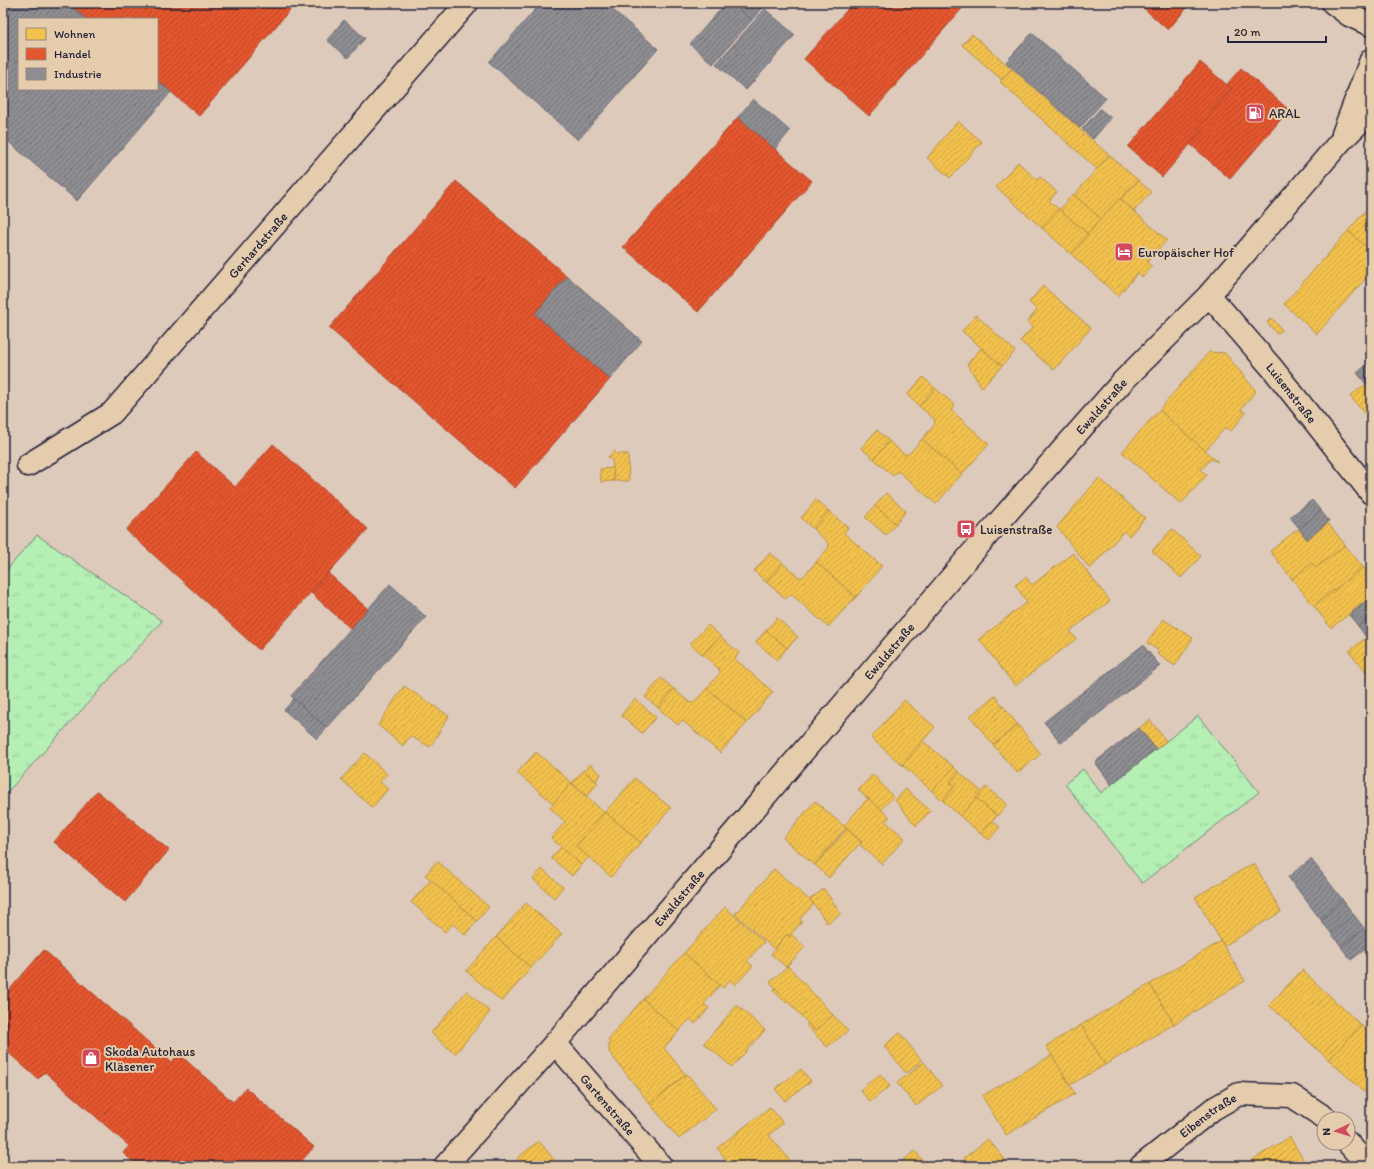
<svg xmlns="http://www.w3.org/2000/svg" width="1374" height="1169" viewBox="0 0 1374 1169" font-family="Itim,sans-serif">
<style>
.grass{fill:url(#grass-tufts);stroke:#6c8878}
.homes{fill:url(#homes-hatch);stroke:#b49148}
.shops{fill:url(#shops-hatch);stroke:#aa4732}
.industry{fill:url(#industry-hatch);stroke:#6d6d78}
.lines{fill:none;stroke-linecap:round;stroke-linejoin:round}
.minor-casing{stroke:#22223b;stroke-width:25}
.major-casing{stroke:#22223b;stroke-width:25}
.minor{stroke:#e5ccad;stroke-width:22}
.major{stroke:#e5ccad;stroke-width:22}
.labels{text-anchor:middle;stroke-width:4;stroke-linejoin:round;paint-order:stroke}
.poi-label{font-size:13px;fill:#22223b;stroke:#e5ccad;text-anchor:start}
.street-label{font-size:13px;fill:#22223b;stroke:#e5ccad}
</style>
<defs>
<pattern id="grass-tufts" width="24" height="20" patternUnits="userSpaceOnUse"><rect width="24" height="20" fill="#b5efb4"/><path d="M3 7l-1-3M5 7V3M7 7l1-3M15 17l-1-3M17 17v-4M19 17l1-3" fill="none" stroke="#9bcd9c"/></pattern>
<pattern id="homes-hatch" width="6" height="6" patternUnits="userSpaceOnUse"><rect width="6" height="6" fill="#f2c14e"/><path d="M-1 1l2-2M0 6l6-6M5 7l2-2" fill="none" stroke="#cfa645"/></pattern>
<pattern id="shops-hatch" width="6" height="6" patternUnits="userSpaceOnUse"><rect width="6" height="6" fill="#e4572e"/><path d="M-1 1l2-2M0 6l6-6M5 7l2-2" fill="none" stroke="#b84828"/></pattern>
<pattern id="industry-hatch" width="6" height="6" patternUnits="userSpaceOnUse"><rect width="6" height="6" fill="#8d8d92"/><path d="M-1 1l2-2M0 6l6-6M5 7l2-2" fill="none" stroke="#737378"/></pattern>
</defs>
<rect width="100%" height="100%" fill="#decabb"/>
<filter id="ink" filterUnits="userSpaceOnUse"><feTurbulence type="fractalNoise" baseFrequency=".025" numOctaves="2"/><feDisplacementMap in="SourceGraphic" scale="8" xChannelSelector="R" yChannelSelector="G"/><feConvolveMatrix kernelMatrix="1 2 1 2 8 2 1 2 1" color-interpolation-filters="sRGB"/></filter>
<g filter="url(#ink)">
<g class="grass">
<path d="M37,535l125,86 -159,176v-223z"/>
<path d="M1198,716l61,76 -117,91 -77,-99 18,-15 18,24z"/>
</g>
<g class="homes">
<path d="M972,34l40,35 -10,11 -40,-35z"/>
<path d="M1012,69l97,86 -12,14 -97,-87z"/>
<path d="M958,121l24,21 -32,36 -23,-20z"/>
<path d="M1109,155l29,25 -37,39 -27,-24z"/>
<path d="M1018,162l19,18 3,-3 17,15 -8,9 10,8 -17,19 -46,-41z"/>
<path d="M1138,180l13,12 -17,19 -13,-12z"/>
<path d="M1073,194l28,25 -13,15 -29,-24z"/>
<path d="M1119,198l48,42 -20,22 5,5 -9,10 -5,-4 -20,23 -47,-42z"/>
<path d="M1059,209l29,25 -17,20 -29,-26z"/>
<path d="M1367,209l4,3v32l-4,4 -19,-17z"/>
<path d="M1348,231l23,20v21l-54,62 -33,-30z"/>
<path d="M1043,286l48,42 -37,42 -34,-29 13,-14 -6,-5 10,-12 -8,-8z"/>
<path d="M976,315l39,36 -13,15 -40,-35z"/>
<path d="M1272,318l10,12 -5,4 -10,-12z"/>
<path d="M981,348l21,18 -20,22 -15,-24z"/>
<path d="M1209,352l16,1 31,38 -15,18 5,4 -15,18 -5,-4 -21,24 -46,-41z"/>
<path d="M923,377l12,11 -16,18 -12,-11z"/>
<path d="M1371,380v40l-1,1 -20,-25z"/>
<path d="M935,388l20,17 -4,5 38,34 -27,30 -40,-35 13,-15 -1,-5 -15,-13z"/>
<path d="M1159,410l59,52 -7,-3 -10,11 6,5 -26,29 -59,-52z"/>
<path d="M877,430l12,11 -15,18 -13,-11z"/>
<path d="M922,439l40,35 -26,30 -38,-33 -5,5 -19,-17 15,-18 15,13h5z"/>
<path d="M614,451l3,3h11l1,27h-15l-2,-21 -4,-3z"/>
<path d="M613,468l1,13 -13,1 -1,-13z"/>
<path d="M1099,478l46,40 -16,18 -5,-5 -34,38 -33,-42z"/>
<path d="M886,493l20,18 -10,13 -21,-18z"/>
<path d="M816,500l13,11 -16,18 -12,-11z"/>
<path d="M875,506l21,18 -10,11 -21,-18z"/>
<path d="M829,511l19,17 -4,5 38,33 -26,31 -40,-35 13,-15 -1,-4 -15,-14z"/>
<path d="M1328,523l17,22 -29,23 -4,-5 -20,16 -22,-28 28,-22 9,11z"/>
<path d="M1172,529l29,27 -20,22 -29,-27z"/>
<path d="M1345,545l18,22 -49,39 -22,-27 20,-16 4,5z"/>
<path d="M770,553l13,10 -17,19 -12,-11z"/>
<path d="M1073,553l37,48 -40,30 6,8 -61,47 -36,-47 48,-37 -12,-17 11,-8 6,8z"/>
<path d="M816,562l40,35 -28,30 -37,-33 -5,5 -20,-17 17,-19 15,14h5z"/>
<path d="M1363,567l8,10v20l-40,31 -17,-22z"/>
<path d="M777,618l21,19 -11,11 -21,-18z"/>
<path d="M1163,619l30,19 -18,28 -18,-12 2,-3 -12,-8z"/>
<path d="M708,625l12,11 -17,19 -13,-11z"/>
<path d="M766,630l21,18 -10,12 -21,-18z"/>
<path d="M1371,634v36l-4,3 -18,-22z"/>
<path d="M720,636l19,17 -4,6 38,33 -26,31 -40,-35 13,-15 -1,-4 -16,-14z"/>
<path d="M661,678l13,11 -16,19 -13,-11z"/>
<path d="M404,686l45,30 -19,31 -20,-11 -7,10 -25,-21z"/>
<path d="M707,688l40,35 -27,30 -38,-33 -4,5 -20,-17 16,-19 16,14 4,-1z"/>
<path d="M995,696l23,29 -25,20 -23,-29z"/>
<path d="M635,699l21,18 -14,16 -21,-18z"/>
<path d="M904,700l31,27 -33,38 -31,-27z"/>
<path d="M1150,720l16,21 -10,8 -17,-21z"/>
<path d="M1018,725l23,29 -24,19 -24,-28z"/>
<path d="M923,741l31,26 -22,24 -30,-26z"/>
<path d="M536,752l36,31 -18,21 -37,-31z"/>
<path d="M365,753l22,21 -7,8 8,7 -16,19 -31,-29z"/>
<path d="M590,764l11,10 -5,7 -12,-10z"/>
<path d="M954,767l5,5 -9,10 5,4 -12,15 -11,-10z"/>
<path d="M583,770l15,13 -11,13 -15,-13z"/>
<path d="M959,772l23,20 -22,24 -17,-15 12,-15 -5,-4z"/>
<path d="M873,774l20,23 -12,13 -23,-20z"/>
<path d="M635,778l36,30 -30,35 -36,-31z"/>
<path d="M571,783l34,30 -29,33 13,11 -8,8 -30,-27 14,-16 -15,-14z"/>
<path d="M986,787l21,17 -10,12 -21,-18z"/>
<path d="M906,789l24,22 -14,15 -21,-26z"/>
<path d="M868,798l22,19 -5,4 20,17 -23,26 -22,-19 2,-3 -18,-16z"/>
<path d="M976,798l21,18 -16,18 -21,-18z"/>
<path d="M815,801l31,27 -32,37 -31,-27z"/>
<path d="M605,812l36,31 -30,34 -35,-31z"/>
<path d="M992,821l8,6 -11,13 -8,-6z"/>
<path d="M847,829l14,13 -32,36 -14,-13z"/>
<path d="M561,847l20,18 -9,11 -21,-18z"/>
<path d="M437,861l52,46 -12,14 -52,-46z"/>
<path d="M1254,863l27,49 -57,34 -29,-49z"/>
<path d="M542,869l21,18 -9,11 -21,-19z"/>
<path d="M774,869l40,35 -14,15 2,3 -11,12 -2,3 -2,-3 -13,15 -39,-35z"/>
<path d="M431,880l46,41 -12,14 -12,-11 -8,8 -34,-30z"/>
<path d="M824,889l17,25 -14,9 -17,-24z"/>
<path d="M526,903l36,31 -31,34 -35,-31z"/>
<path d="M725,907l39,35 -17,19 6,5 -18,19 -5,-5 -7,8 -39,-35z"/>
<path d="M787,934l2,3 2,-3 14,13 -19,20 -15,-13z"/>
<path d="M496,937l35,31 -29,34 -36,-31z"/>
<path d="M1221,941l24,40 -71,43 -24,-40z"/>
<path d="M684,953l36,32 -16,19 5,4 -14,16 -5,-5 -11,12 -36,-32z"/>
<path d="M788,966l45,49 -18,16 -45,-49z"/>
<path d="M1302,970l59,55 -32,35 -60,-55z"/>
<path d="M1150,984l24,40 -69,41 -24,-40z"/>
<path d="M775,988l13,13 -2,2 -13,-13z"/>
<path d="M467,991l23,21 -35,42 -24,-21z"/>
<path d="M643,999l36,32 -15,17 22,27 -36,29 -41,-52v-14z"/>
<path d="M737,1005l28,25 -33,37 -28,-24z"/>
<path d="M833,1015l15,16 -21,16 -21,-22 2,-2 7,8z"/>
<path d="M1081,1025l24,40 -35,20 -24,-39z"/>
<path d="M1361,1025l10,9v64l-42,-38z"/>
<path d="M900,1033l22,28 -16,12 -22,-27z"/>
<path d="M1052,1055l23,39 -69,41 -24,-39z"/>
<path d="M924,1062l18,24 -26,20 -19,-23z"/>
<path d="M801,1069l10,12 -26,20 -10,-12z"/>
<path d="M687,1074l29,35 -37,30 -29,-35z"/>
<path d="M880,1074l10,12 -20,16 -10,-12z"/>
<path d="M770,1107l13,16 -14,12 24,29 -3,2h-59l-14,-18z"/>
<path d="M1290,1137l17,29h-65z"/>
<path d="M988,1139l19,23 -5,4h-31l-7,-8z"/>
<path d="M539,1141l17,21 -5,4h-27l-7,-8z"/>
<path d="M915,1151l12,15h-31z"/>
</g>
<g class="shops">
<path d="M67,3h227l1,1 -96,112 -42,-36v-61h-71z"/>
<path d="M853,3h110l2,2 -96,111 -65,-57z"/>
<path d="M1138,3h53l-23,27z"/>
<path d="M1200,62l32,27 -34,39 4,3 -40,46 -34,-30z"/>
<path d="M1241,68l48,42 -59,69 -40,-35 12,-13 -4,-3 34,-39 -5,-5z"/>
<path d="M738,117l74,64 -114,131 -75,-65z"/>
<path d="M456,181l111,95 -32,38 75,65 -95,109 -186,-160z"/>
<path d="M273,444l95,85 -109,121 -133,-120 70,-78 39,35z"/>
<path d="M328,573l40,36 -17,20 -40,-36z"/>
<path d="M97,791l72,59 -44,52 -71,-60z"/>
<path d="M44,950l127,112 8,-8 54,48 13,-14 68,59 -17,19h-159l-15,-13 6,-7 -84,-74 -7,7 -35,-31v-51z"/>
</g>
<g class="industry">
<path d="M3,3h64l19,16h-67v70h138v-9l14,12 -94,109 -74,-64z"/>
<path d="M541,3h64l53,46 -80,91 -89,-78z"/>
<path d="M726,3h6l20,17 -39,44 -23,-20z"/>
<path d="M732,3h35l-15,17z"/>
<path d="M765,9l30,26 -49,55 -30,-26z"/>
<path d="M344,20l21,18 -17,20 -21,-18z"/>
<path d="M1032,33l74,65 -26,30 -74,-66z"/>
<path d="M753,99l37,32 -15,18 -37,-32z"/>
<path d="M1100,109l11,9 -18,21 -11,-10z"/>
<path d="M567,276l75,65 -32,38 -75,-65z"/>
<path d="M1371,361v19l-5,4 -9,-11z"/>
<path d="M1312,500l9,11 -22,17 -9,-11z"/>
<path d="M1321,511l8,10 -22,18 -8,-11z"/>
<path d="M390,584l36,33 -99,111 -36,-32z"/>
<path d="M1371,597v18l-13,11 -9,-11z"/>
<path d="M1371,615v18l-5,4 -8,-11z"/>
<path d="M1143,645l17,21 -99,77 -17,-21z"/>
<path d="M294,699l33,29 -10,11 -33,-29z"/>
<path d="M1139,728l17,21 -45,35 -16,-22z"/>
<path d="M1311,859l31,40 -21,21 -33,-43z"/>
<path d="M1342,899l12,16 -23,18 -10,-12z"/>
<path d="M1354,915l10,13 -23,18 -10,-13z"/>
<path d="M1364,929l7,9v7l-20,15 -10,-13z"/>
</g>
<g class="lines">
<defs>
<g id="minor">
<path d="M1333,3l16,12 22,10"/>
<path id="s1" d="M1209,295l64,74 98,124"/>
<path id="s2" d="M28,465l84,-52 355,-410"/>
<path id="s3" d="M555,1043l106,123"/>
<path d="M1348,1143l20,23"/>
<path id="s4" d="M1141,1166l72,-57 26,-15 53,2 35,23"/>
</g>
<g id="major">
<path d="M1343,134l28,-74"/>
<path id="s5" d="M445,1166l110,-123 435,-511 133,-151 86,-86 131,-153 31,-31"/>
</g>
</defs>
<use href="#minor" class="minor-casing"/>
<use href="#major" class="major-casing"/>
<use href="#minor" class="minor"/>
<use href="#major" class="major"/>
</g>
</g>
<defs>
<symbol id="fuel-square" viewBox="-11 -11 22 22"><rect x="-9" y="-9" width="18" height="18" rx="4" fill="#d1495b" stroke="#e5ccad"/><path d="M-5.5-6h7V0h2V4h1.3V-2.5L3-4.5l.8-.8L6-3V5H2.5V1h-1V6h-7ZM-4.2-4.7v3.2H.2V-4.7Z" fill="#fff"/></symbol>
<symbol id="hotel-square" viewBox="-11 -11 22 22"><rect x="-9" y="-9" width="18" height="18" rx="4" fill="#d1495b" stroke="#e5ccad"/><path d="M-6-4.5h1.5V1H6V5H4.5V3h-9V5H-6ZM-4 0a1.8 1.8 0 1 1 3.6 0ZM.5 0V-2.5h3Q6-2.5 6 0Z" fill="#fff"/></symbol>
<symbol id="bus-square" viewBox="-11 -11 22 22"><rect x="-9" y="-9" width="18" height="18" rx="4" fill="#d1495b" stroke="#e5ccad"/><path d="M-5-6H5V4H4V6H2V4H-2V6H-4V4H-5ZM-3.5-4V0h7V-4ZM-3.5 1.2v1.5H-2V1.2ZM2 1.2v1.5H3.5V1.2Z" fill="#fff"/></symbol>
<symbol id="shop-square" viewBox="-11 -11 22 22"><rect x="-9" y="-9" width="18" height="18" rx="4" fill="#d1495b" stroke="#e5ccad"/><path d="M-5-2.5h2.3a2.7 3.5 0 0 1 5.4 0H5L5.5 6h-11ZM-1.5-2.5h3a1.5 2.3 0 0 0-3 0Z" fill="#fff"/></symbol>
</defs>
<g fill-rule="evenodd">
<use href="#fuel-square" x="1244" y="102" width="22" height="22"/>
<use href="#hotel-square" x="1113" y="241" width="22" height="22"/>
<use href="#bus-square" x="955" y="518" width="22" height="22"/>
<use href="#shop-square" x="80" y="1047" width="22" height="22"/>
</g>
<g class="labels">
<g class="poi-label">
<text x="1269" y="118">ARAL</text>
<text x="1138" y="257">Europäischer Hof</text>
<text x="980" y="534">Luisenstraße</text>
<text x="105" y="1056">Skoda Autohaus<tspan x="105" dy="15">Kläsener</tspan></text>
</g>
<g class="street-label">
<text dy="5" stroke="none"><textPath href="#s2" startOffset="321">Gerhardstraße</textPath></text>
<text dy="5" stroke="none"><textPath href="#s1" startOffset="128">Luisenstraße</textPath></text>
<text dy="5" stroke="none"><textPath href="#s5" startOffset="1004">Ewaldstraße</textPath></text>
<text dy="5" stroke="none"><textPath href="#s5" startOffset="680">Ewaldstraße</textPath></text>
<text dy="5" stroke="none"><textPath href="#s5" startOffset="356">Ewaldstraße</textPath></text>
<text dy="5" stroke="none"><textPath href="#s3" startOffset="81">Gartenstraße</textPath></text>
<text dy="5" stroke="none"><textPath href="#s4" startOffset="84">Eibenstraße</textPath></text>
</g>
</g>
<rect width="1374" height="1169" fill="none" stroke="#e5ccad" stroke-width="16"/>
<rect x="8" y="8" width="1358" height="1153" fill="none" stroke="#22223b" stroke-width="1.5" filter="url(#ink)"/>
<rect x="18" y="18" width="140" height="72" fill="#e5ccad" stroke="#97887f"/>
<rect x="26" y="28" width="20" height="12" fill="#f2c14e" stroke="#97887f"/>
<text x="54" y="38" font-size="12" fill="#22223b">Wohnen</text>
<rect x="26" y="48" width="20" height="12" fill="#e4572e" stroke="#97887f"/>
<text x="54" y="58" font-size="12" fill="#22223b">Handel</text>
<rect x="26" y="68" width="20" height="12" fill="#8d8d92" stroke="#97887f"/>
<text x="54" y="78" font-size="12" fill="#22223b">Industrie</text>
<g transform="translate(1336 1131) rotate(266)"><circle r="19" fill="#e5ccad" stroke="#97887f"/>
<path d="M0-3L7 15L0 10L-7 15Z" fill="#d1495b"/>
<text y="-6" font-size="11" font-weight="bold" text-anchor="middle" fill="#22223b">N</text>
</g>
<path d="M1228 36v6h98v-6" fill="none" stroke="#22223b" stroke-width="2"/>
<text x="1234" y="36" font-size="12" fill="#22223b" stroke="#e5ccad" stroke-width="3" paint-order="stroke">20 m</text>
</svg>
